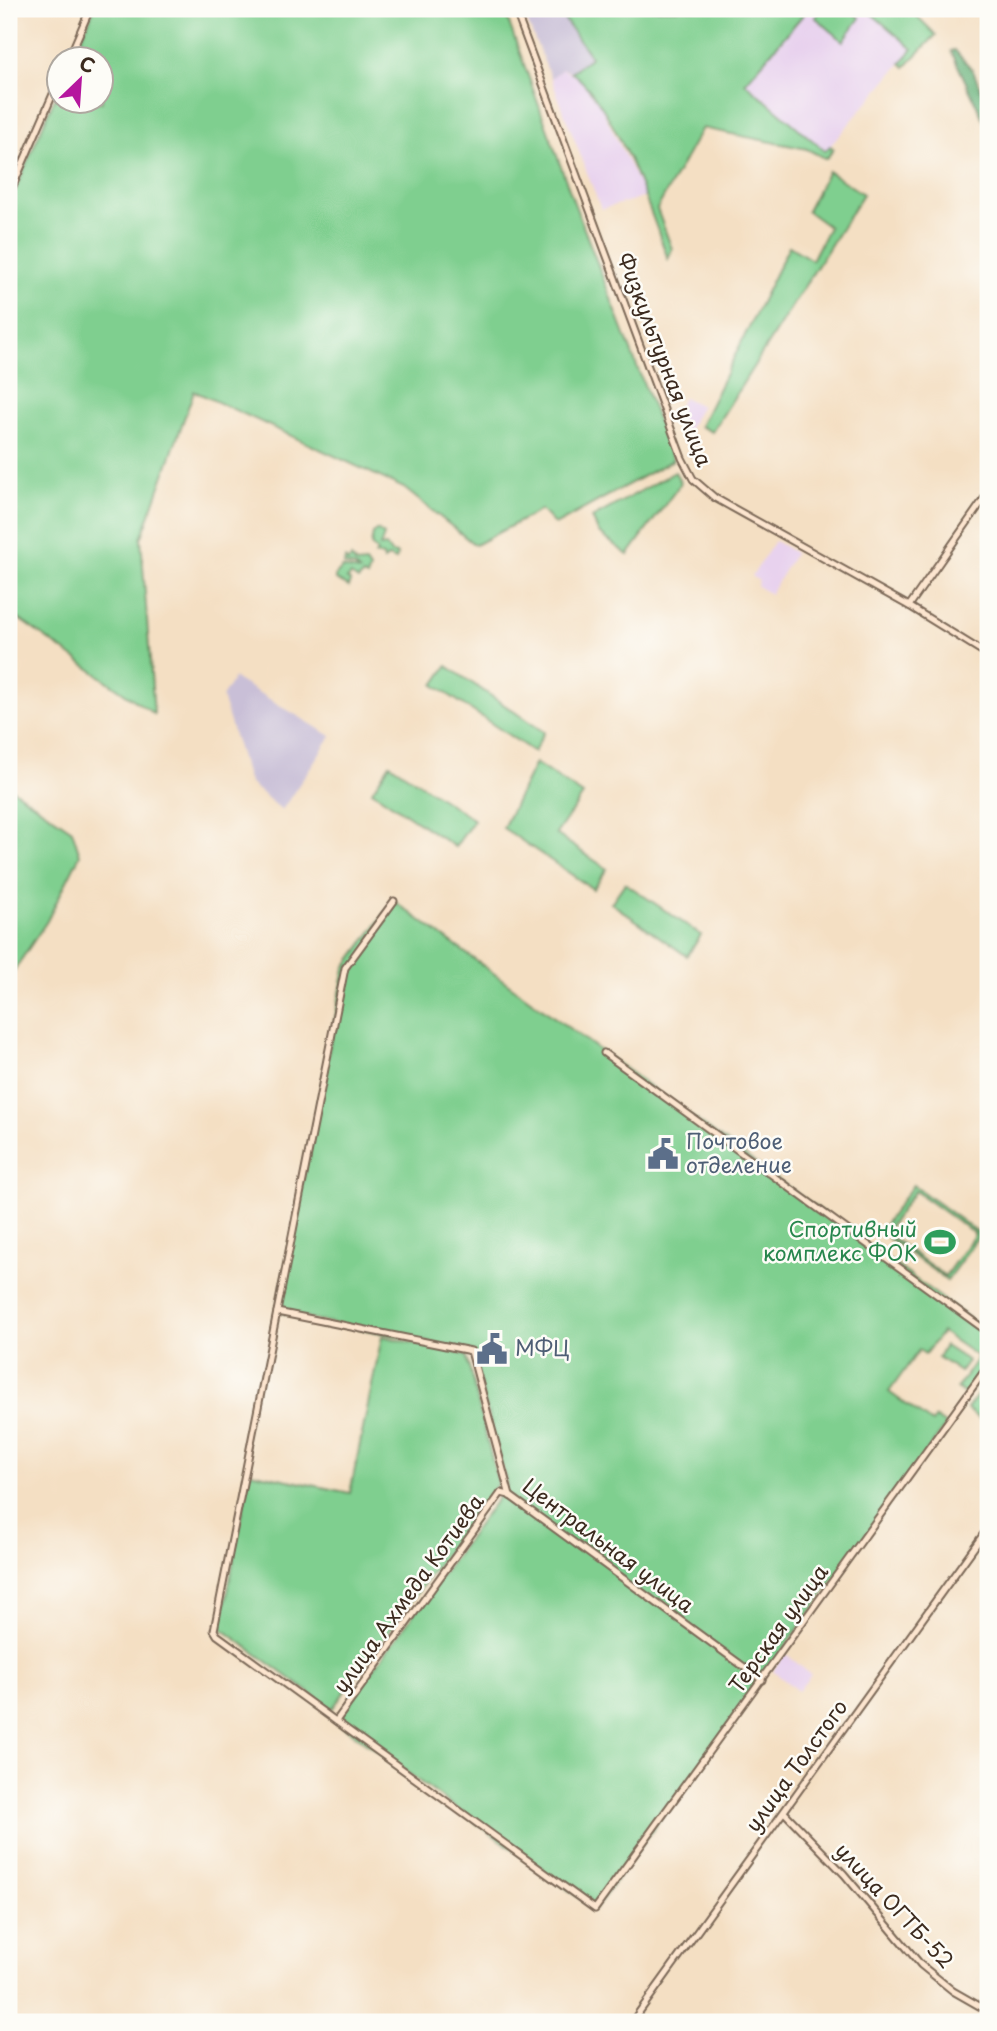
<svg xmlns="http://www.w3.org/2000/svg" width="997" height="2031" viewBox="0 0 997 2031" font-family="'Playpen Sans',sans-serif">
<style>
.built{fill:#e8d2ee}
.industrial{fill:#c9bfd7}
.green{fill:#7fcf8f;stroke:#5d7c56;stroke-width:2}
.forest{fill:#67b27a;stroke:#516e4c;stroke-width:2}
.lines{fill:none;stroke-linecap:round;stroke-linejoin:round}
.secondary-casing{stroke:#7c6958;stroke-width:9}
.secondary{stroke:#fce5cf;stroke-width:5}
.labels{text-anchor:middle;stroke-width:5;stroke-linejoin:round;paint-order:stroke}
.street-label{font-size:21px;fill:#3b2a1e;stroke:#fdfcf7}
.service-label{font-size:21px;fill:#4e5e75;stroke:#fdfcf7;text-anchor:start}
.leisure-label{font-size:21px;fill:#27864d;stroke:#fdfcf7;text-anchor:end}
</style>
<rect width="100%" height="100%" fill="#fdfcf7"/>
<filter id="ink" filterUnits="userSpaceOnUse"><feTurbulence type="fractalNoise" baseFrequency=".0143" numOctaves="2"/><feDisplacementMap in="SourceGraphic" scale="14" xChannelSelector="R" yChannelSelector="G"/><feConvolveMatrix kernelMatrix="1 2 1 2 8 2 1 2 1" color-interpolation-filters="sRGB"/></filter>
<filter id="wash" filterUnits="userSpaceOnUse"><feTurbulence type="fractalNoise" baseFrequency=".00686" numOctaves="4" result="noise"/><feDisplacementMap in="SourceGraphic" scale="28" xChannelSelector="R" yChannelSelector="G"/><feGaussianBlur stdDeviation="1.57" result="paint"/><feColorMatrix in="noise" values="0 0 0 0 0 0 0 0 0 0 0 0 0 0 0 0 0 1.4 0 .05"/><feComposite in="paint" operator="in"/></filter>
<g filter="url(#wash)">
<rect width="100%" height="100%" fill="#f4dfc3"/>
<g class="built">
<path d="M809,9h57l47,40 -88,103 -80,-69z"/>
<path d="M562,69l17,9 21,27 45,92 -44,12 -50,-131z"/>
<path d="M683,397l18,9 -14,26 -3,-2 -3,4 -8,-17z"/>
<path d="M775,541l20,12 -25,41 -13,-8 2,-5 -7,-5z"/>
<path d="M785,1653l26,22 -13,16 -25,-20z"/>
</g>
<g class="industrial">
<path d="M522,9h35l34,48 -20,15 -9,-3 -11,9z"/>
<path d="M234,678l97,58 -49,74 -33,-27 -27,-86z"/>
</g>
<g class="green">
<path d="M94,9h410l69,191 100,260 -118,65 -14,-15 -66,35 -71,-57 -210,-97 -53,148 13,175 -145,-102v-408l50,-116 1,14h42v-42l-30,-1z"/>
<path d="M557,9h248l2,1 -62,73 80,68 5,-5 4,3 -8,10 -19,-10 -105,-21 -45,81 15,40 -4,10c-18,-49 -54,-157 -97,-187l20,-15z"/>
<path d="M822,9h37l-4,5 5,4 -17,23 -28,-24z"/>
<path d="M866,9h44l26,26 -31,32 -4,-4 12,-14z"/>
<path d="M828,171l35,23 -151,238 -12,-6 89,-180 23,14 17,-33 -22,-16z"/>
<path d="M675,472l6,11 -53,72 -29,-22 -7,-15z"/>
<path d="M377,530l7,5 -4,12 6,-1 5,7 6,1 -1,6 -8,-3 -4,3 -1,-4 -8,-1 2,-3 -6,-7 2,-11z"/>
<path d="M351,558l5,6 10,-1 4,6 -3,8 -4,-2 -5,5 -7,-5 -4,4 3,2 -1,6 -13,-7 -1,-4 7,-8 17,3 -4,-4 -11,-2 1,-6 3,3z"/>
<path d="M447,666l97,66 -10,20 -100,-67z"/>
<path d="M535,763l48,32 -27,39 51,35 -14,20 -90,-61z"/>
<path d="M390,764l84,56 -19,27 -83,-56z"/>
<path d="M9,787l63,43 8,25 -33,66 -38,57z"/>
<path d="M625,883l76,52 -14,21 -76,-53z"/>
<path d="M394,901l594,431v34l-21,30 -10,-8 21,-31 -36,-25 -17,22 -6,-4 -30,42 43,31 4,-5 10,7 -351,484 -259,-188 171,-236 -36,-134 -194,-39 68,-344z"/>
<path d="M913,1185l67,49 -33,46 -59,-42 2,-2 55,40 30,-42 -60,-43 -31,43 -4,-3z"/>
<path d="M382,1336l84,19 32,128 -166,226 -111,-81 29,-156 100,21z"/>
<path d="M945,1346l23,15 -8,11 -22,-15z"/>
<path d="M988,1381v45l-21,-17z"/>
</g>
<path class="forest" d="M955,50c4,6 16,17 18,21 9,19 15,38 15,58l-37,-78z"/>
</g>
<g filter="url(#ink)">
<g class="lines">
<defs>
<g id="secondary">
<path d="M515,9l167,449 11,21 22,19 194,108 79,49"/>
<path d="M68,60l22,-51"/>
<path d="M9,195l51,-117"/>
<path d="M909,606l79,-113"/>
<path d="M394,901l-49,67 -131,662 3,5 378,274 393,-543"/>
<path d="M604,1053l384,279"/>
<path d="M277,1312l194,39 39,145"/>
<path d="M501,1493l8,2 253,185"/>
<path d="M336,1721l165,-228"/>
<path d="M784,1812l60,62 77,91 32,26 35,20"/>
<path d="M632,2022l356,-494"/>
</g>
</defs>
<use href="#secondary" class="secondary-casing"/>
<use href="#secondary" class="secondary"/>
</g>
</g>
<defs>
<symbol id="civic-bare" viewBox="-9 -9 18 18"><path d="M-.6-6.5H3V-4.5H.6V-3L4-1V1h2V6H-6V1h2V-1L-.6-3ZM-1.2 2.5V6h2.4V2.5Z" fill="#5c6f8a" stroke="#fdfcf7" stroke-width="2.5" paint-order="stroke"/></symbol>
<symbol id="stadium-bare" viewBox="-9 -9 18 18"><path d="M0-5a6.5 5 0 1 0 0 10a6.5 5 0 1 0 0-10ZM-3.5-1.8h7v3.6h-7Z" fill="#2e9e5b" stroke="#fdfcf7" stroke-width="2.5" paint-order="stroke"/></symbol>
</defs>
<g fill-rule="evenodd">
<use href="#civic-bare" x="641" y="1132" width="44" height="44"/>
<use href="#stadium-bare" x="918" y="1220" width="44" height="44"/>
<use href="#civic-bare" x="470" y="1327" width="44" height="44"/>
</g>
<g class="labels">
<g class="street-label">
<text transform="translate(664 360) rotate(69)" y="7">Физкультурная улица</text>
<text transform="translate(608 1546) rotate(37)" y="7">Центральная улица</text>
<text transform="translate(409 1594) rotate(-54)" y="7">улица Ахмеда Котиева</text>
<text transform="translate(779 1629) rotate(-54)" y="7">Терская улица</text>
<text transform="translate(797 1766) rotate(-54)" y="7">улица Толстого</text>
<text transform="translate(894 1906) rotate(47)" y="7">улица ОГТБ-52</text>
</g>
<g class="service-label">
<text x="686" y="1149">Почтовое<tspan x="686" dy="24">отделение</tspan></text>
<text x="515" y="1356">МФЦ</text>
</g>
<g class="leisure-label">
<text x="917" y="1237">Спортивный<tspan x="917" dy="24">комплекс ФОК</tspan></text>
</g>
</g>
<rect width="997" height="2031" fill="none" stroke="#fdfcf7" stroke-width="35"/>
<g transform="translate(80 80) rotate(25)"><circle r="33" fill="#fdfcf7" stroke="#afa8a0" stroke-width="2"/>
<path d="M0-5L12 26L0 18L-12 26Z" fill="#b5179e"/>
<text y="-10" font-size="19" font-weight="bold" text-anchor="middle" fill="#3b2a1e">С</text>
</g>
</svg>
